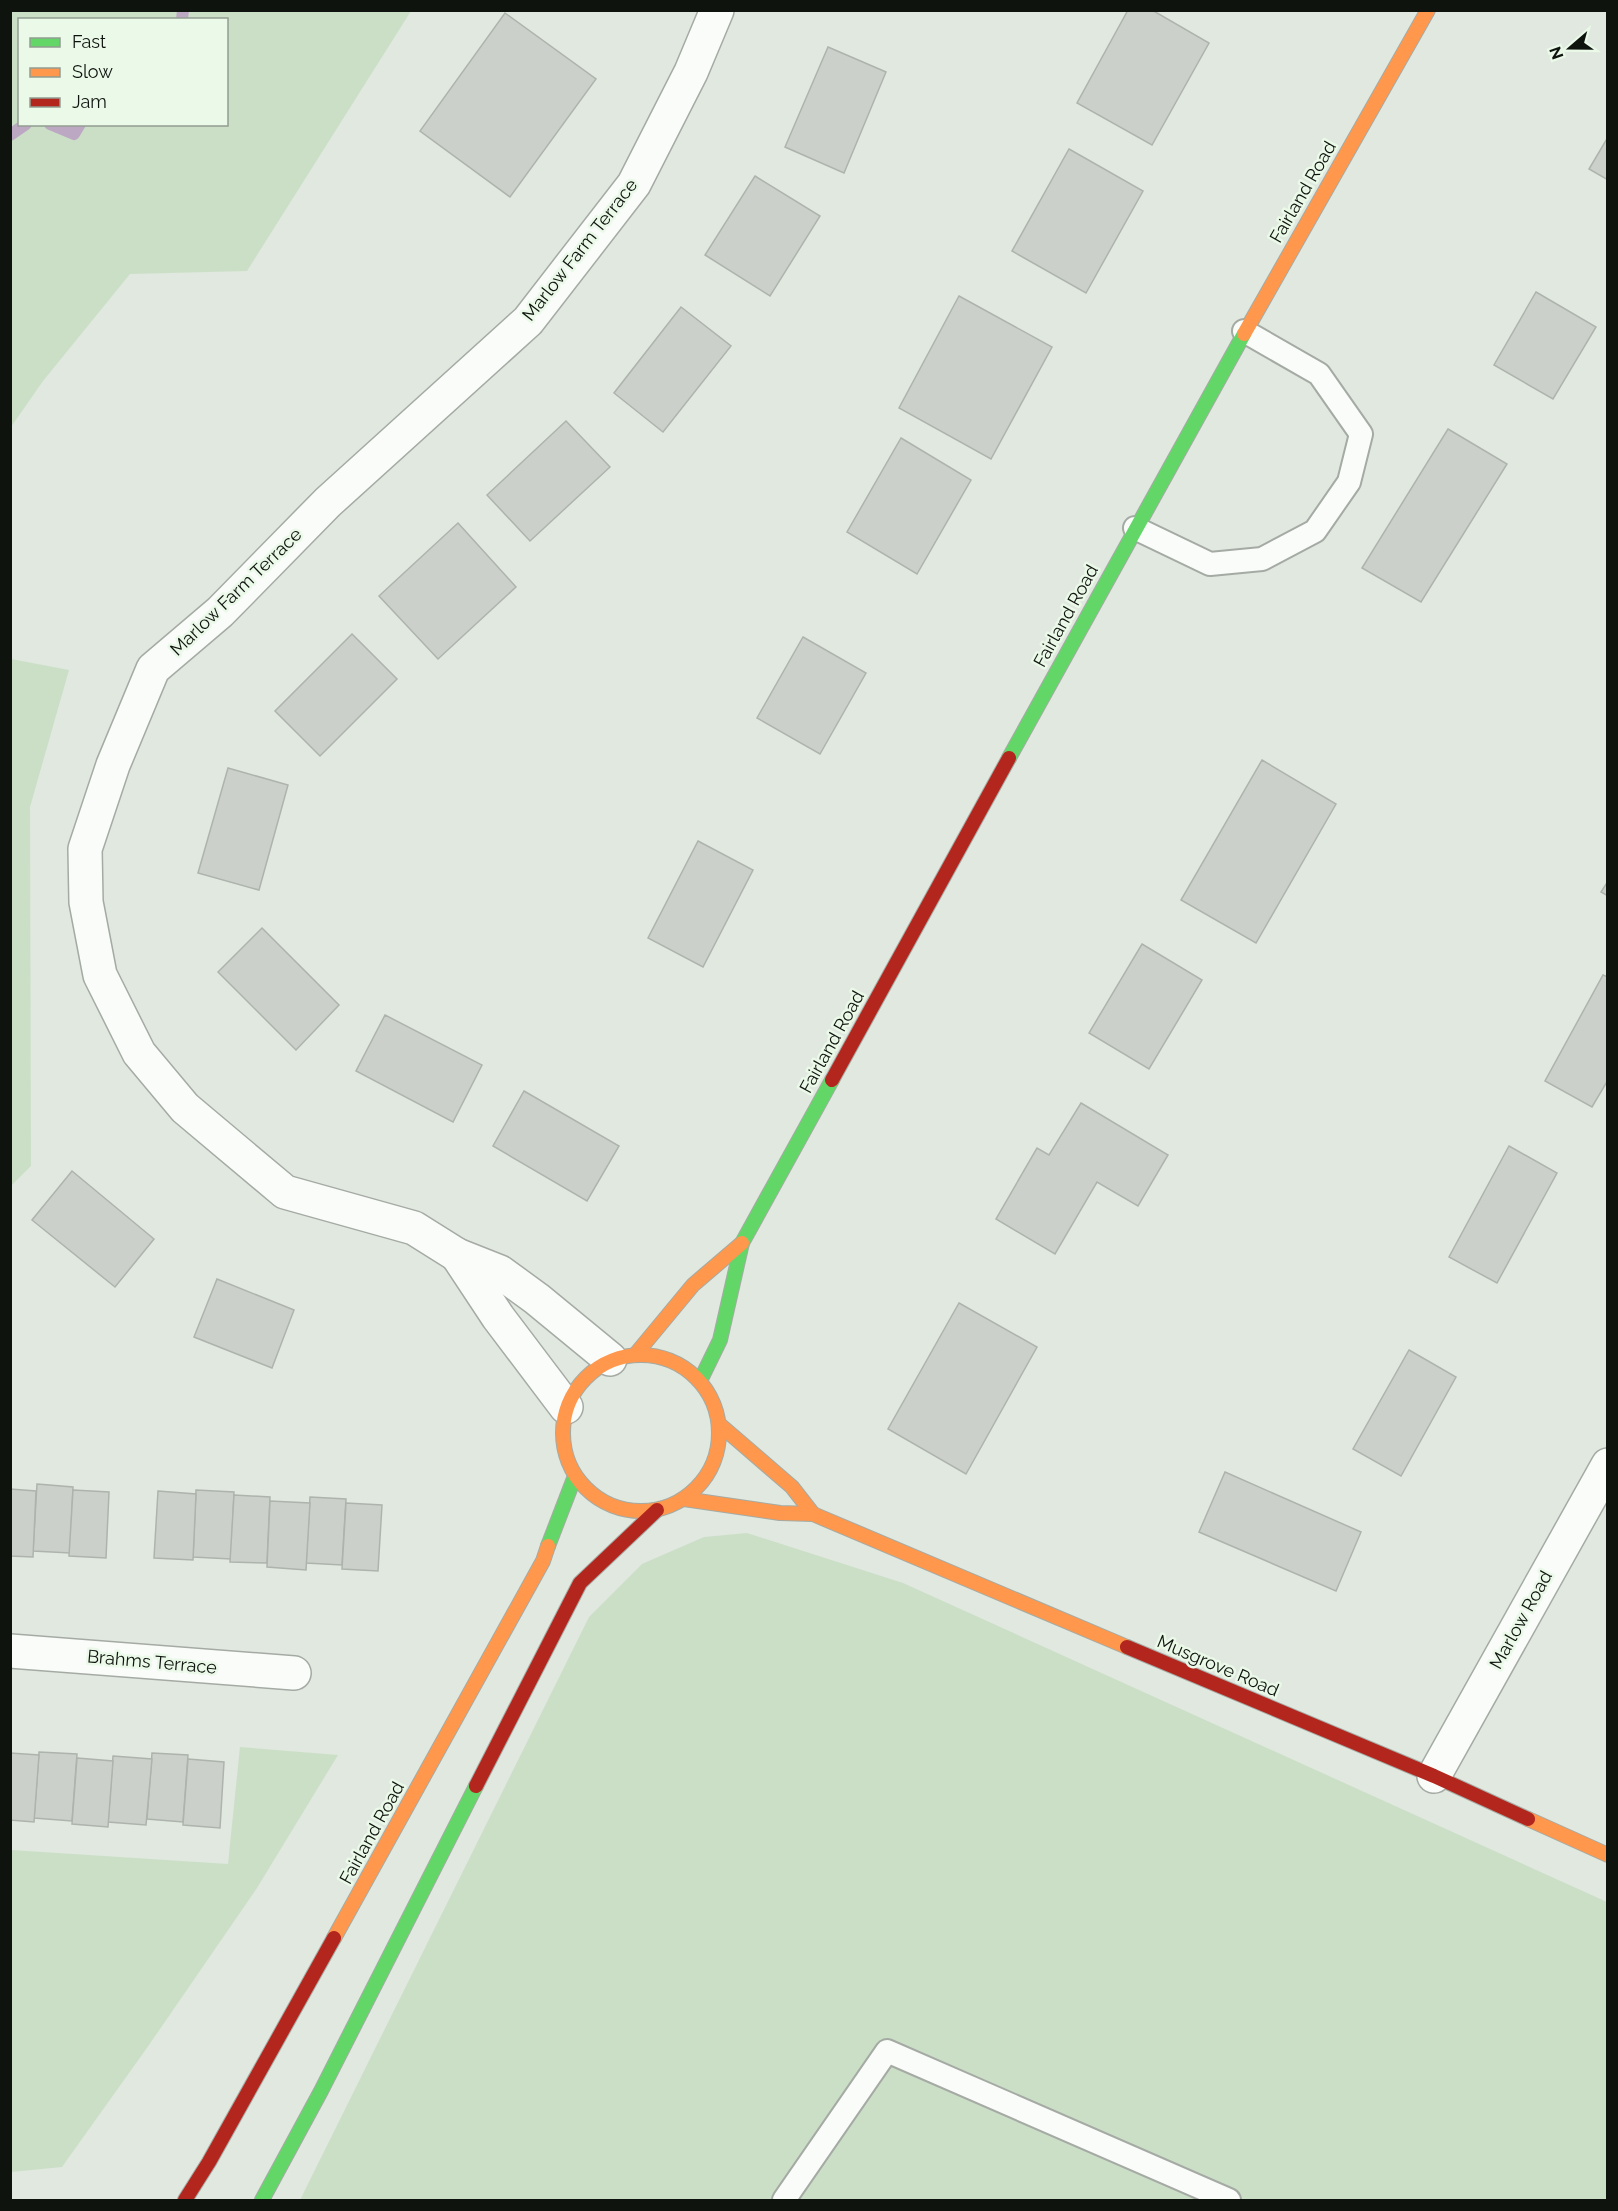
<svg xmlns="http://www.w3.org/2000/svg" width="1618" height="2211" viewBox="0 0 1618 2211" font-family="Raleway,sans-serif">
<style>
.green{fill:#cbdfc7;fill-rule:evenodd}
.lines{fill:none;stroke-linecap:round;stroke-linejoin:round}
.stream{stroke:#bda8c4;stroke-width:12}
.building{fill:#cbd1ca;stroke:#aeb4ad;stroke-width:1.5}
.lane-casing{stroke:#a5aba4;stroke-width:26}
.street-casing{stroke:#a5aba4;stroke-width:36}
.fast-casing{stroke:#a5aba4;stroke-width:16}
.slow-casing{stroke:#a5aba4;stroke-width:16}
.jam-casing{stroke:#a5aba4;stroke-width:16}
.lane{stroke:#fafcfa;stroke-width:22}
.street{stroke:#fafcfa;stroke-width:33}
.fast{stroke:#63d668;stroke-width:14}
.slow{stroke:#ff974d;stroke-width:14}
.jam{stroke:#b3261e;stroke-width:14}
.labels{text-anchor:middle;stroke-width:5;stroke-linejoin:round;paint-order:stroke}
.street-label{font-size:18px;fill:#0f130e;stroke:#eaf9e8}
</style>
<rect width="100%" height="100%" fill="#e0e8df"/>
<g class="green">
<path d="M11,10l400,1 -164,260 -117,3 -87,107 -32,46zM20,20h206v104h-206z"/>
<path d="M11,659l58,11 -39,137 1,359 -20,20z"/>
<path d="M747,1533l156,50 704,319v298h-1307l289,-583 53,-53 62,-27z"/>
<path d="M240,1747l98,8 -81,133 -108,157 -87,122 -51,5v-322l217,14z"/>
</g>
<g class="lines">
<g class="stream">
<path d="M182,20l1,-10"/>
<path d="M50,124l24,10 6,-10"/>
<path d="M10,135l16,-11"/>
</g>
</g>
<g class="building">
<path d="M1128,10h24l57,33 -57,102 -75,-42z"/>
<path d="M505,13l91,66 -86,118 -90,-66z"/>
<path d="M828,47l58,25 -42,101 -59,-26z"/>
<path d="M1608,137v43l-19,-11z"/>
<path d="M1069,149l74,42 -57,102 -74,-42z"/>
<path d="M755,176l65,40 -50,80 -65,-41z"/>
<path d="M1536,292l60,35 -43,72 -59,-34z"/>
<path d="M959,296l93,51 -61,112 -92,-51z"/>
<path d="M681,307l50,39 -68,86 -49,-39z"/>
<path d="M566,421l44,46 -80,74 -43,-46z"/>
<path d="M1448,429l59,35 -86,138 -59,-34z"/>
<path d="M901,438l70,42 -54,94 -70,-42z"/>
<path d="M458,523l58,64 -78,72 -59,-63z"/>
<path d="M352,634l45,45 -77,77 -45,-45z"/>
<path d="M803,637l63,36 -46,81 -63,-36z"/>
<path d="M1262,760l74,44 -80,139 -75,-43z"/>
<path d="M228,768l60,17 -29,105 -61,-17z"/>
<path d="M698,841l55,29 -50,97 -55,-29z"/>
<path d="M1608,881v15l-7,-4z"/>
<path d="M262,928l77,77 -43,45 -78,-78z"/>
<path d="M1142,944l60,36 -53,89 -60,-36z"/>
<path d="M1603,975l5,2v103l-16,27 -47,-26z"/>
<path d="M385,1015l97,50 -29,57 -97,-51z"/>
<path d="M524,1091l95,55 -32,55 -94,-55z"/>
<path d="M1081,1103l87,52 -30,51 -41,-24 -42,72 -59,-35 41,-71 12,7z"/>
<path d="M1509,1146l48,27 -60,110 -48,-26z"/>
<path d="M72,1171l82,68 -39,48 -83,-67z"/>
<path d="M217,1279l77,31 -22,58 -78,-31z"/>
<path d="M959,1303l78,44 -71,127 -78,-45z"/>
<path d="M1409,1350l47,27 -55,99 -48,-27z"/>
<path d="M1225,1472l136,60 -25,59 -137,-59z"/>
<path d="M37,1484l36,3 -3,66 -37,-2z"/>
<path d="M10,1489l26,2 -3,66 -23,-1z"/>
<path d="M73,1490l36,2 -3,66 -37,-2z"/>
<path d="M196,1490l38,2 -3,67 -38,-2z"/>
<path d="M158,1491l38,3 -3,66 -39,-2z"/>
<path d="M234,1495l36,2 -3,66 -37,-1z"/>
<path d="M310,1497l36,2 -4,66 -36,-2z"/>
<path d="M270,1501l40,2 -4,67 -39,-3z"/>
<path d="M346,1503l36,2 -4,66 -36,-2z"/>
<path d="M39,1752l38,2 -5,67 -38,-3z"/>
<path d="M10,1753l29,2 -5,67 -24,-2z"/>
<path d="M152,1753l36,2 -5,67 -36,-3z"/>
<path d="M113,1756l39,3 -6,66 -38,-3z"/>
<path d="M77,1758l36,3 -5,66 -36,-3z"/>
<path d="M188,1759l36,3 -4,66 -37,-3z"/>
</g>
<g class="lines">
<defs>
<g id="lane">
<path d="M1135,528l75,36 52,-5 53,-28 34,-49 12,-48 -42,-60 -75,-43"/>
<path d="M784,2200l103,-149 342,149"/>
</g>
<g id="street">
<path d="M457,1255l41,62 68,90"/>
<path d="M610,1359l-73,-60 -37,-27 -43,-17 -43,-27 -129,-36 -100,-84 -46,-55 -39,-78 -14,-73 -1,-53 28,-84 40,-96 67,-57 108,-110 200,-181 106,-137 57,-112 26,-62"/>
<path d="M10,1651l284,22"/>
<path d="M1434,1776l174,-311"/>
</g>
<g id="fast">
<path d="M1009,758l235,-424"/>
<path d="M700,1381l20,-41 22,-97 90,-163"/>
<path d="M548,1546l27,-70"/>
<path d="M262,2200l59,-109 155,-305"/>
</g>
<g id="slow">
<path d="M1244,334l184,-324"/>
<circle cx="641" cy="1433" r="78"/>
<path d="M635,1355l58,-70 49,-42"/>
<path d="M719,1424l73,63 21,27"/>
<path d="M684,1499l96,14 33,1 314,133"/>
<path d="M1528,1819l80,36"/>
<path d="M334,1938l209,-377 5,-15"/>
</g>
<g id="jam">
<path d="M832,1080l177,-322"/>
<path d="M1127,1647l307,129 94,43"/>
<path d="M476,1786l104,-203 77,-73"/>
<path d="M185,2200l24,-38 125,-224"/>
</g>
</defs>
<use href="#lane" class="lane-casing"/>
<use href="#street" class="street-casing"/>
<use href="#fast" class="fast-casing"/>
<use href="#slow" class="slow-casing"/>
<use href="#jam" class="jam-casing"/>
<use href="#lane" class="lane"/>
<use href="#street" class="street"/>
<use href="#fast" class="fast"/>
<use href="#slow" class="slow"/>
<use href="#jam" class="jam"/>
</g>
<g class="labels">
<g class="street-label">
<text transform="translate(1303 192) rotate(-60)" y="6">Fairland Road</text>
<text transform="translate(580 250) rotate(-52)" y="6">Marlow Farm Terrace</text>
<text transform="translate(236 592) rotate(-44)" y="6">Marlow Farm Terrace</text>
<text transform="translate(1066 616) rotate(-61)" y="6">Fairland Road</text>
<text transform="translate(832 1042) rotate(-61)" y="6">Fairland Road</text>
<text transform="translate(1521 1620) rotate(-61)" y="6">Marlow Road</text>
<text transform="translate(152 1662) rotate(5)" y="6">Brahms Terrace</text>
<text transform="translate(1218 1666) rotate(23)" y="6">Musgrove Road</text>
<text transform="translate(372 1833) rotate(-61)" y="6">Fairland Road</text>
</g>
</g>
<rect width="1618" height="2211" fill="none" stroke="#0f130e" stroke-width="24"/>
<rect x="18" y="18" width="210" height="108" fill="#eaf9e8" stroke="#929d91" stroke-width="1.5"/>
<rect x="30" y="38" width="30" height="9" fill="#63d668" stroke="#929d91" stroke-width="1.5"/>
<text x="72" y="48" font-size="18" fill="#0f130e">Fast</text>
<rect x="30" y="68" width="30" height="9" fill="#ff974d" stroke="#929d91" stroke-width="1.5"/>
<text x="72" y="78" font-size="18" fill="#0f130e">Slow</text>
<rect x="30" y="98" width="30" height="9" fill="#b3261e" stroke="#929d91" stroke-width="1.5"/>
<text x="72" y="108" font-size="18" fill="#0f130e">Jam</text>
<g transform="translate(1570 48) rotate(250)" stroke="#eaf9e8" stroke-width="4.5" paint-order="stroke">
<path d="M0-4.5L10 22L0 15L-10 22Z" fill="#0f130e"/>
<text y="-9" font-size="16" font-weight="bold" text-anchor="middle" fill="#0f130e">N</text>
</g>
</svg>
